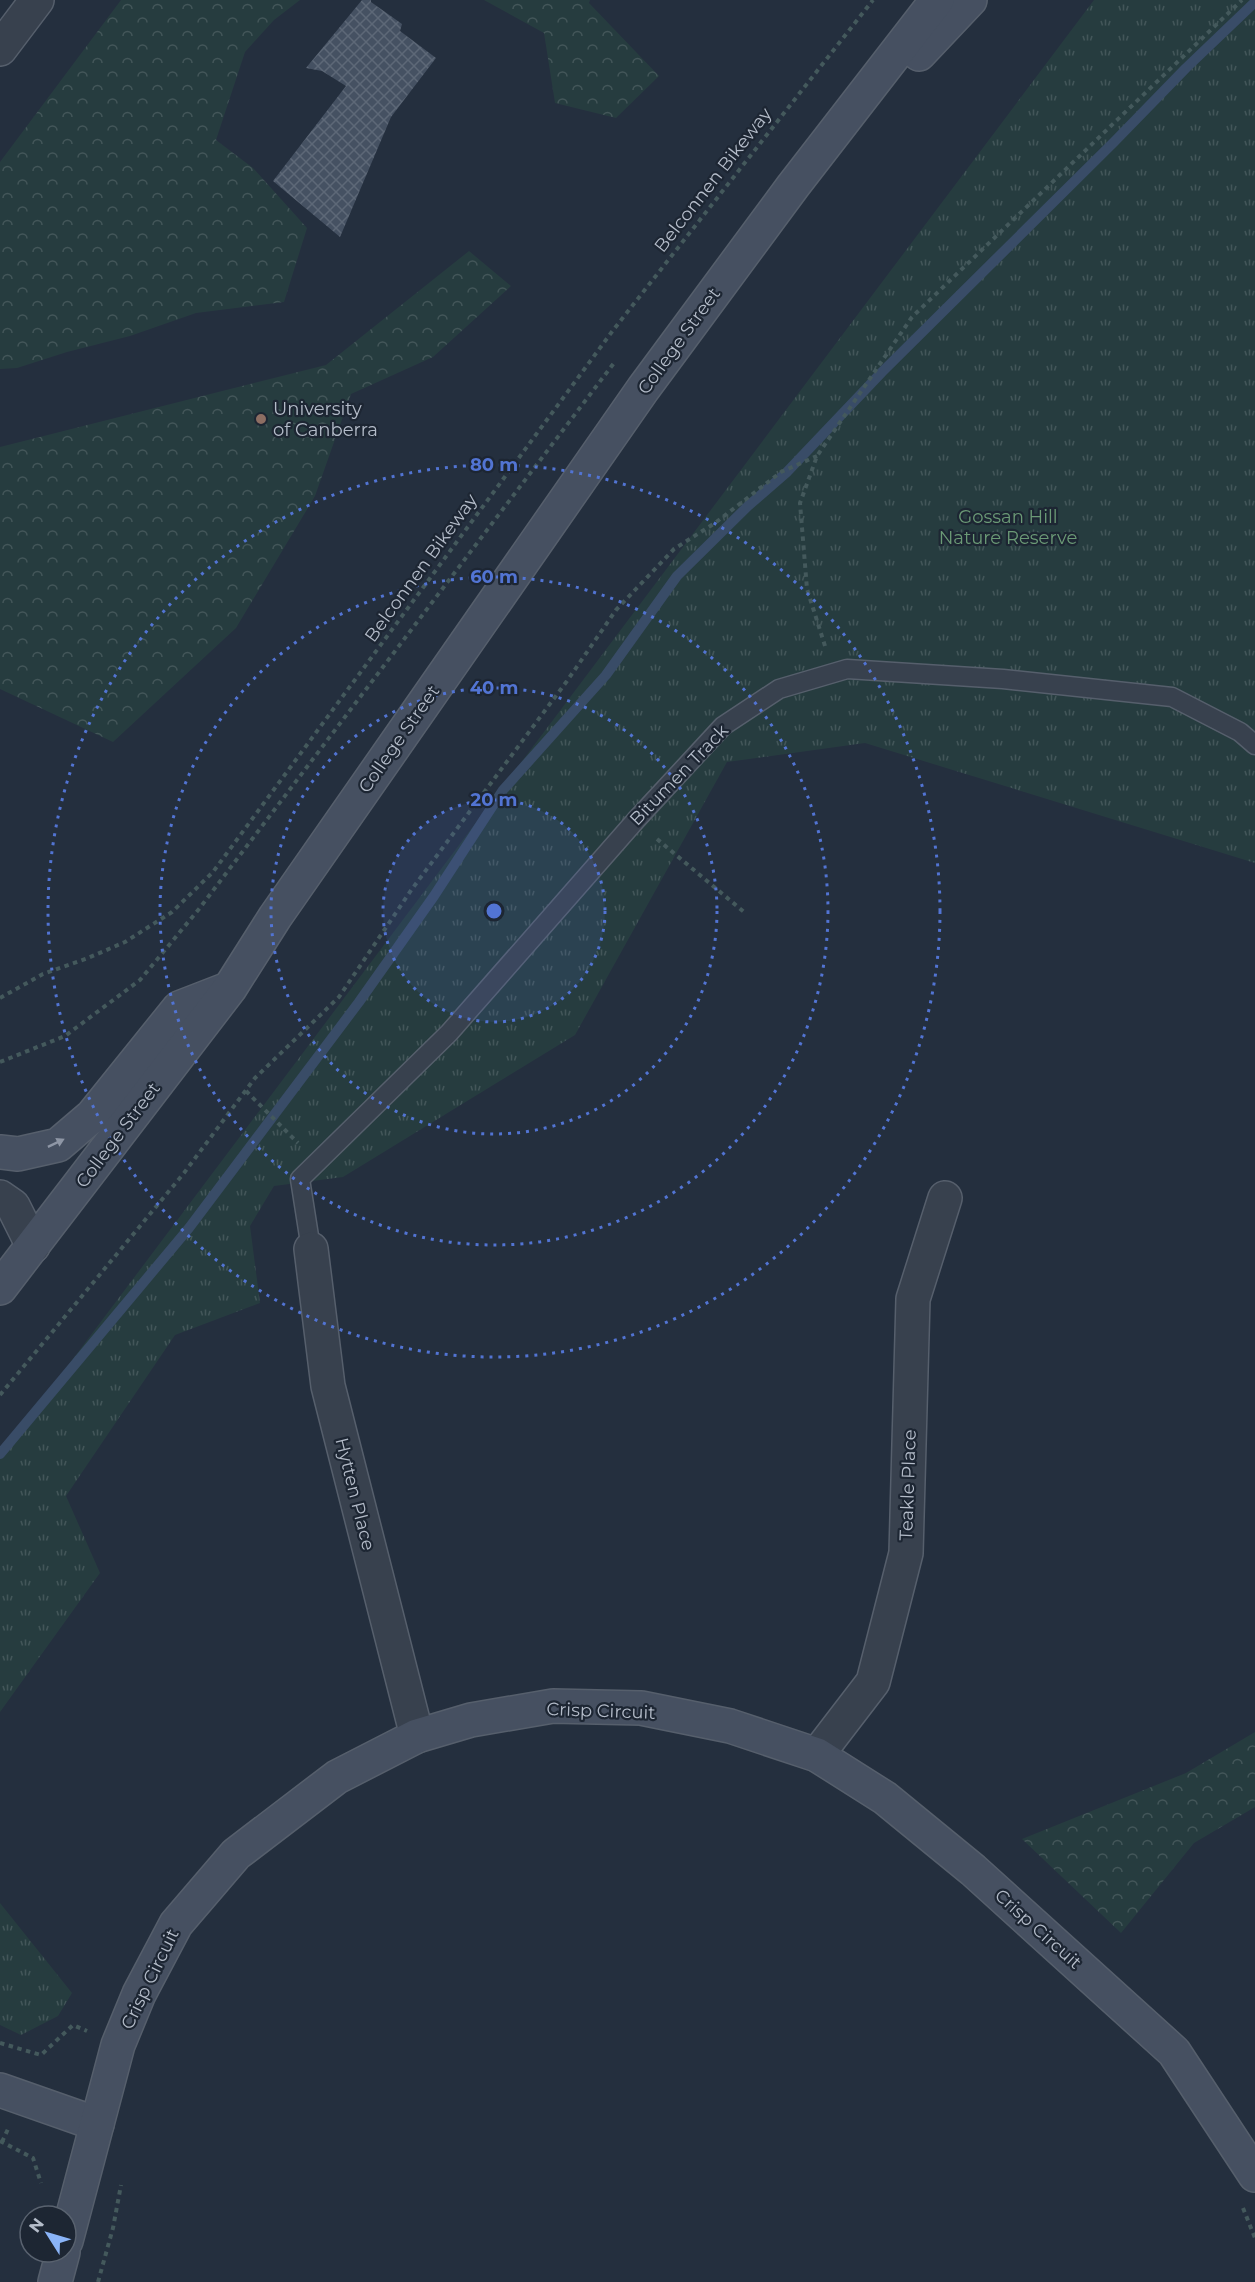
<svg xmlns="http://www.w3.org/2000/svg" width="1255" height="2282" viewBox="0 0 1255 2282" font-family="Montserrat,sans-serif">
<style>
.forest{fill:url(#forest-crowns)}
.park{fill:url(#park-tufts)}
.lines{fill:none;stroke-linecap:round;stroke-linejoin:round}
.stream{stroke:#394c67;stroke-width:10}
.building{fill:url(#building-cross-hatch)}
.lane-casing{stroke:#565f6c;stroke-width:21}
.street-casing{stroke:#565f6c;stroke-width:36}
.secondary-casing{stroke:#565f6c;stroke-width:36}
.path{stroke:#44595c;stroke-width:4;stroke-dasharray:4.5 4.5;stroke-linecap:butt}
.lane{stroke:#38414e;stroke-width:18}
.street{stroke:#38414e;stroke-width:33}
.secondary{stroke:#465061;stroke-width:33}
.oneway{fill:#8e96a5}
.ring{fill:none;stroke:#5274d3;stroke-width:3;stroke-dasharray:3 6}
.education-dot{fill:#8d6e63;stroke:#1d2633;stroke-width:2}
.labels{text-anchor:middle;stroke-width:4.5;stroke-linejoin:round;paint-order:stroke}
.street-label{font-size:18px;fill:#b4bcc9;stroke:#1d2633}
.poi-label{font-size:18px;fill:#b4bcc9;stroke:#1d2633;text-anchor:start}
.park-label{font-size:18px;fill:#6b9a76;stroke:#1d2633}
.centre{fill:#5274d3;stroke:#1d2633;stroke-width:3}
.ring-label{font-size:18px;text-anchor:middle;font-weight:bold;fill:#5274d3;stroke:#1d2633;stroke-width:4.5;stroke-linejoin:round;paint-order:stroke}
</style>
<defs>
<pattern id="forest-crowns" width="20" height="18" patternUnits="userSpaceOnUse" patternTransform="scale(1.5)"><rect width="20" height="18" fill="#263c3f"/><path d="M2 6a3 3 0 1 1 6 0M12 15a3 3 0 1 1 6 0" fill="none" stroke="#435659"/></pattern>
<pattern id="park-tufts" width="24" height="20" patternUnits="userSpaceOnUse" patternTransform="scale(1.5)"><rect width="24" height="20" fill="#263c3f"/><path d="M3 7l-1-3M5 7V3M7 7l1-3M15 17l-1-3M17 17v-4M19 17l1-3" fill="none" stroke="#435659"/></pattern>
<pattern id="building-cross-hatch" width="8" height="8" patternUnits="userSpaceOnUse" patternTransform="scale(1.5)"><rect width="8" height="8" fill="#455162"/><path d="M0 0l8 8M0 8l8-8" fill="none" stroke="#5d6877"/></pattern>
</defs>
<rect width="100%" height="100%" fill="#242f3e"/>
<g class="forest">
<path d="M121,0h179l-26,20 -29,32 -29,88 37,28 54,60 -23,74 -88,11 -66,23 -63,16 -50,16 -17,1v-207z"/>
<path d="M484,0h106l-1,3 70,73 -43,42 -61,-15 -11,-70z"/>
<path d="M469,251l42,35 -78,71 -82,37 -36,102 -79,132 -123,114 -113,-53v-242l326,-82z"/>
<path d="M1255,1732v75l-61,36 -73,90 -99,-94 164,-66z"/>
</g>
<g class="park">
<path d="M1094,0h161v863l-390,-120 -138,19 -152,273 -232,142 -69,9 -24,40 10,77 -85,32 -109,161 34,77 -100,139v-256z"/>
<path d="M0,1903l72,90 -14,23 -37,19 -21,-10z"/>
</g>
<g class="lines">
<path class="stream" d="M0,1454l189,-226 170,-226 75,-106 69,-106 103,-115 71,-99 71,-70 38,-33 96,-101 232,-230 72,-74 69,-66"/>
</g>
<path class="building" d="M362,0h9v2l31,22 -2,7 36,27 -45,59 -51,120 -67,-56 73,-95 -24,-15 -16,-3z"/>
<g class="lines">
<defs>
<path id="lane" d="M311,1249l-11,-70 149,-146 187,-213 87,-94 56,-37 68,-20 156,10 169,18 68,35 15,13"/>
<g id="street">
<path d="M0,49l37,-49"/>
<path d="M0,1197l13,9 20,40"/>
<path d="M311,1249l17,137 89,350"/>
<path d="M817,1755l56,-73 33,-129 7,-254 32,-101"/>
</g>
<g id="secondary">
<path d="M919,54l51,-54"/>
<path d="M0,1152l18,2 40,-9 34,-29 87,-108 49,-19"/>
<path d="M0,1288l230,-300 45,-71 368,-528 150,-203 144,-186"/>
<path d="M0,2090l97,34"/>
<path d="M66,2241l52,-196 21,-51 37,-70 60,-70 101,-77 80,-41 54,-16 82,-14 88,2 89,18 87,29 68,43 88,72 201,182 81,123"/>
<path d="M55,2282l8,-30"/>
</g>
</defs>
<use href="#lane" class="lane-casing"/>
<use href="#street" class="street-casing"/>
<use href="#secondary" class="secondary-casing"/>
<g class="path">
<path d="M825,646l-18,-57 -7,-86 17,-47 95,-139 330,-317"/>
<path d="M657,839l87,73"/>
<path d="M0,998l43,-24 45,-16 37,-16 47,-30 41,-40 401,-543 259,-329"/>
<path d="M0,1062l65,-26 75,-56 59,-71 415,-546"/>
<path d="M246,1091l52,52"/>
<path d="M0,1395l184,-222 71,-95 84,-81 73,-108 155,-208 49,-71 58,-61 41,-26 66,-51 36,-16"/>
<path d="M0,2043l41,12 32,-30 14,6"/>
<path d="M0,2141l33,17 8,25"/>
<path d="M2,2142l6,-13"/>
<path d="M1243,2208l12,30"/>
<path d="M98,2282l15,-54 8,-43"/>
</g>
<use href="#lane" class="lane"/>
<use href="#street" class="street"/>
<use href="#secondary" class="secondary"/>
</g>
<defs><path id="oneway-solid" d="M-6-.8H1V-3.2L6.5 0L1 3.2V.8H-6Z" transform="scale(1.5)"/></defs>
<use class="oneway" href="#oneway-solid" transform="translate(56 1143) rotate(-26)"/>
<circle cx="494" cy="911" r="111" fill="#5274d3" fill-opacity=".12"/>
<g class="ring">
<circle cx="494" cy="911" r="111"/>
<circle cx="494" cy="911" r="223"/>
<circle cx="494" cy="911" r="334"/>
<circle cx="494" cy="911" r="446"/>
</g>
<circle class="education-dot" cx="261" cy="419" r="6"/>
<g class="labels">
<g class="street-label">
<text transform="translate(713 180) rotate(-52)" y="6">Belconnen Bikeway</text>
<text transform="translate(679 341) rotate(-54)" y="6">College Street</text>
<text transform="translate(421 568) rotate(-54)" y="6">Belconnen Bikeway</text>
<text transform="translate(399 739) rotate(-55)" y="6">College Street</text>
<text transform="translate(679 775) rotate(-46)" y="6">Bitumen Track</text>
<text transform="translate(118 1135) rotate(-53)" y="6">College Street</text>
<text transform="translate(908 1485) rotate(-88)" y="6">Teakle Place</text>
<text transform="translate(355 1494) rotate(76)" y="6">Hytten Place</text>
<text transform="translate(601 1711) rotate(2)" y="6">Crisp Circuit</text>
<text transform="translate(1038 1929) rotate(42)" y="6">Crisp Circuit</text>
<text transform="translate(150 1979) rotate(-64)" y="6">Crisp Circuit</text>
</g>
<g class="poi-label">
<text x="273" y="415">University<tspan x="273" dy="21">of Canberra</tspan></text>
</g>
<g class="park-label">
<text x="1008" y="523">Gossan Hill<tspan x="1008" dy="21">Nature Reserve</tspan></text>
</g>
</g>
<circle cx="494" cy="911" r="9" class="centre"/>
<g class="ring-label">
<text x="494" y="471">80 m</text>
<text x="494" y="583">60 m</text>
<text x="494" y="694">40 m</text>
<text x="494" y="806">20 m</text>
</g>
<g transform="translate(48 2234) rotate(307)"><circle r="28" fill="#1d2633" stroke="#59626f" stroke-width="1.5"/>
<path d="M0-4.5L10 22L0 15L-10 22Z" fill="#8ab4f8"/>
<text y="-9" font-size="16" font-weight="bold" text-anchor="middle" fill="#b4bcc9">N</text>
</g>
</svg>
